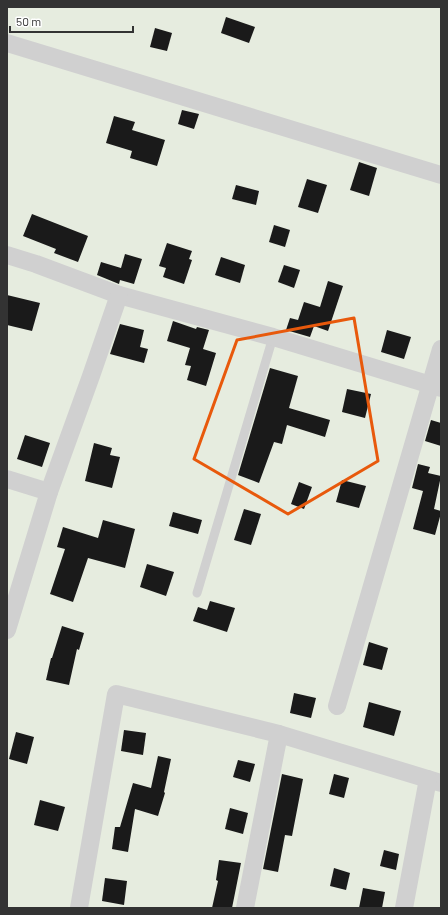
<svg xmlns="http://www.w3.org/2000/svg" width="448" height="915" viewBox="0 0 448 915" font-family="Barlow,sans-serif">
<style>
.green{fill:#e6ecdf}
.building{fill:#1a1a1a}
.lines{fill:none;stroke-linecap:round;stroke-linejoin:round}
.lane{stroke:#d0d0d0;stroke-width:9}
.street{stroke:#d0d0d0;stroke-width:18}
.marked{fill:none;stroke:#e8590c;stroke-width:3;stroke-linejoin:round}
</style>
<rect width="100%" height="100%" fill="#fff"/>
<rect class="green" x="7" y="7" width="434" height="901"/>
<g class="building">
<path d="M226,17l29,10 -6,16 -28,-10z"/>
<path d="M155,28l17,5 -5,18 -17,-4z"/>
<path d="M182,110l17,4 -5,15 -16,-5z"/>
<path d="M114,116l21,6 -3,8 33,10 -8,26 -27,-8 2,-7 -26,-8z"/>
<path d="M359,162l18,6 -8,28 -19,-6z"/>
<path d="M307,179l20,6 -9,28 -20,-6z"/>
<path d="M236,185l23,6 -3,14 -24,-6z"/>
<path d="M32,214l56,22 -10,26 -24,-9 2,-4 -33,-13z"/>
<path d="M274,225l16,5 -5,17 -16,-5z"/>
<path d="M167,243l25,8 -3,8 3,1 -8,24 -21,-7 3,-9 -7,-2z"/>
<path d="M125,254l17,5 -8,25 -14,-4 -1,4 -22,-9 4,-13 20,6z"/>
<path d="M221,257l24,8 -5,18 -25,-8z"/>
<path d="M284,265l16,5 -6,18 -16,-6z"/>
<path d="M328,281l15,5 -15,45 -14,-5 -4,11 -24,-7 4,-12 8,2 6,-18 16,5z"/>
<path d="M7,295l33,8 -8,28 -25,-6z"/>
<path d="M173,321l23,8 1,-2 12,3 -6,19 13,4 -10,33 -19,-6 4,-14 -6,-1 5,-17 -23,-7z"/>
<path d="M120,324l24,6 -4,17 8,2 -4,14 -34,-9z"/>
<path d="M387,330l24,7 -7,22 -23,-7z"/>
<path d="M270,368l28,8 -9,32 41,12 -5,17 -38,-12 -5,19 -8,-2 -15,41 -21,-8z"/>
<path d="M347,389l24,5 -6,24 -23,-6z"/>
<path d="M431,420l10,3v23l-16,-5z"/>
<path d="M25,435l25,8 -8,24 -25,-8z"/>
<path d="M94,443l18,5 -2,7 10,2 -8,31 -27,-7z"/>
<path d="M418,464l12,3 -2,6 13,3 -7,33 7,2v2l-6,22 -22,-6 10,-38 -11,-3z"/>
<path d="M342,480l24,6 -7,22 -23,-6z"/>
<path d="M299,482l13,5 -8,22 -13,-5z"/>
<path d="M244,509l17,5 -10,31 -17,-5z"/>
<path d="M173,512l29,8 -4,14 -29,-8z"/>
<path d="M103,520l32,9 -10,39 -37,-10 -15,44 -23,-8 15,-45 -8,-2 6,-20 35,11z"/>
<path d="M147,564l27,8 -8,24 -26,-9z"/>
<path d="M210,601l25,7 -8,24 -34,-11 5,-14 9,3z"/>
<path d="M62,626l22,7 -5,17 -2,-1 -8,36 -23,-5 5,-22h1z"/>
<path d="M369,642l19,6 -6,22 -19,-5z"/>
<path d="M294,693l22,5 -5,20 -21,-5z"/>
<path d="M369,702l32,9 -7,25 -31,-9z"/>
<path d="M124,730l22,3 -3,22 -22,-4z"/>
<path d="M16,732l18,5 -7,27 -18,-5z"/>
<path d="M158,756l13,3 -7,33 1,1 -7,23 -23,-7 -7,43 -16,-3 3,-22h5l13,-44 18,5z"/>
<path d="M238,760l17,4 -5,18 -17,-5z"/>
<path d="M282,774l21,5 -11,57 -7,-1 -7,37 -15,-3z"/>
<path d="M334,774l15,4 -5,20 -15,-4z"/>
<path d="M40,800l25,7 -7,24 -24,-6z"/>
<path d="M230,808l18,5 -5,21 -18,-5z"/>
<path d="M384,850l15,4 -3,16 -16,-4z"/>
<path d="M219,860l22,3 -9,45h-20l6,-27 -2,-1z"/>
<path d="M334,868l16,5 -4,17 -16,-4z"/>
<path d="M105,878l22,3 -3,24 -22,-4z"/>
<path d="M363,888l22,4 -3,16h-23z"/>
</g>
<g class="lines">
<path class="lane" d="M197,593l76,-256"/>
<g class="street">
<path d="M7,43l434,132"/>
<path d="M7,255l29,9 83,31 154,42 168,51"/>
<path d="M7,479l42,13"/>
<path d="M7,630l42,-138 42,-116 28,-81"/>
<path d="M337,706l104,-357"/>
<path d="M79,908l37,-214 163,40 162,49"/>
<path d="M245,908l34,-174"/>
<path d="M404,908l24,-129"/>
</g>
</g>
<path class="marked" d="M354,318l24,143 -90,53 -94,-55 43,-119z"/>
<rect width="448" height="915" fill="none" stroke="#333333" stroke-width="16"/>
<path d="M10 26v6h123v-6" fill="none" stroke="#333333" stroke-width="2"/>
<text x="16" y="26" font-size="12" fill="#333333" stroke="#ffffff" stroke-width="3" paint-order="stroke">50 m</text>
</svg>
